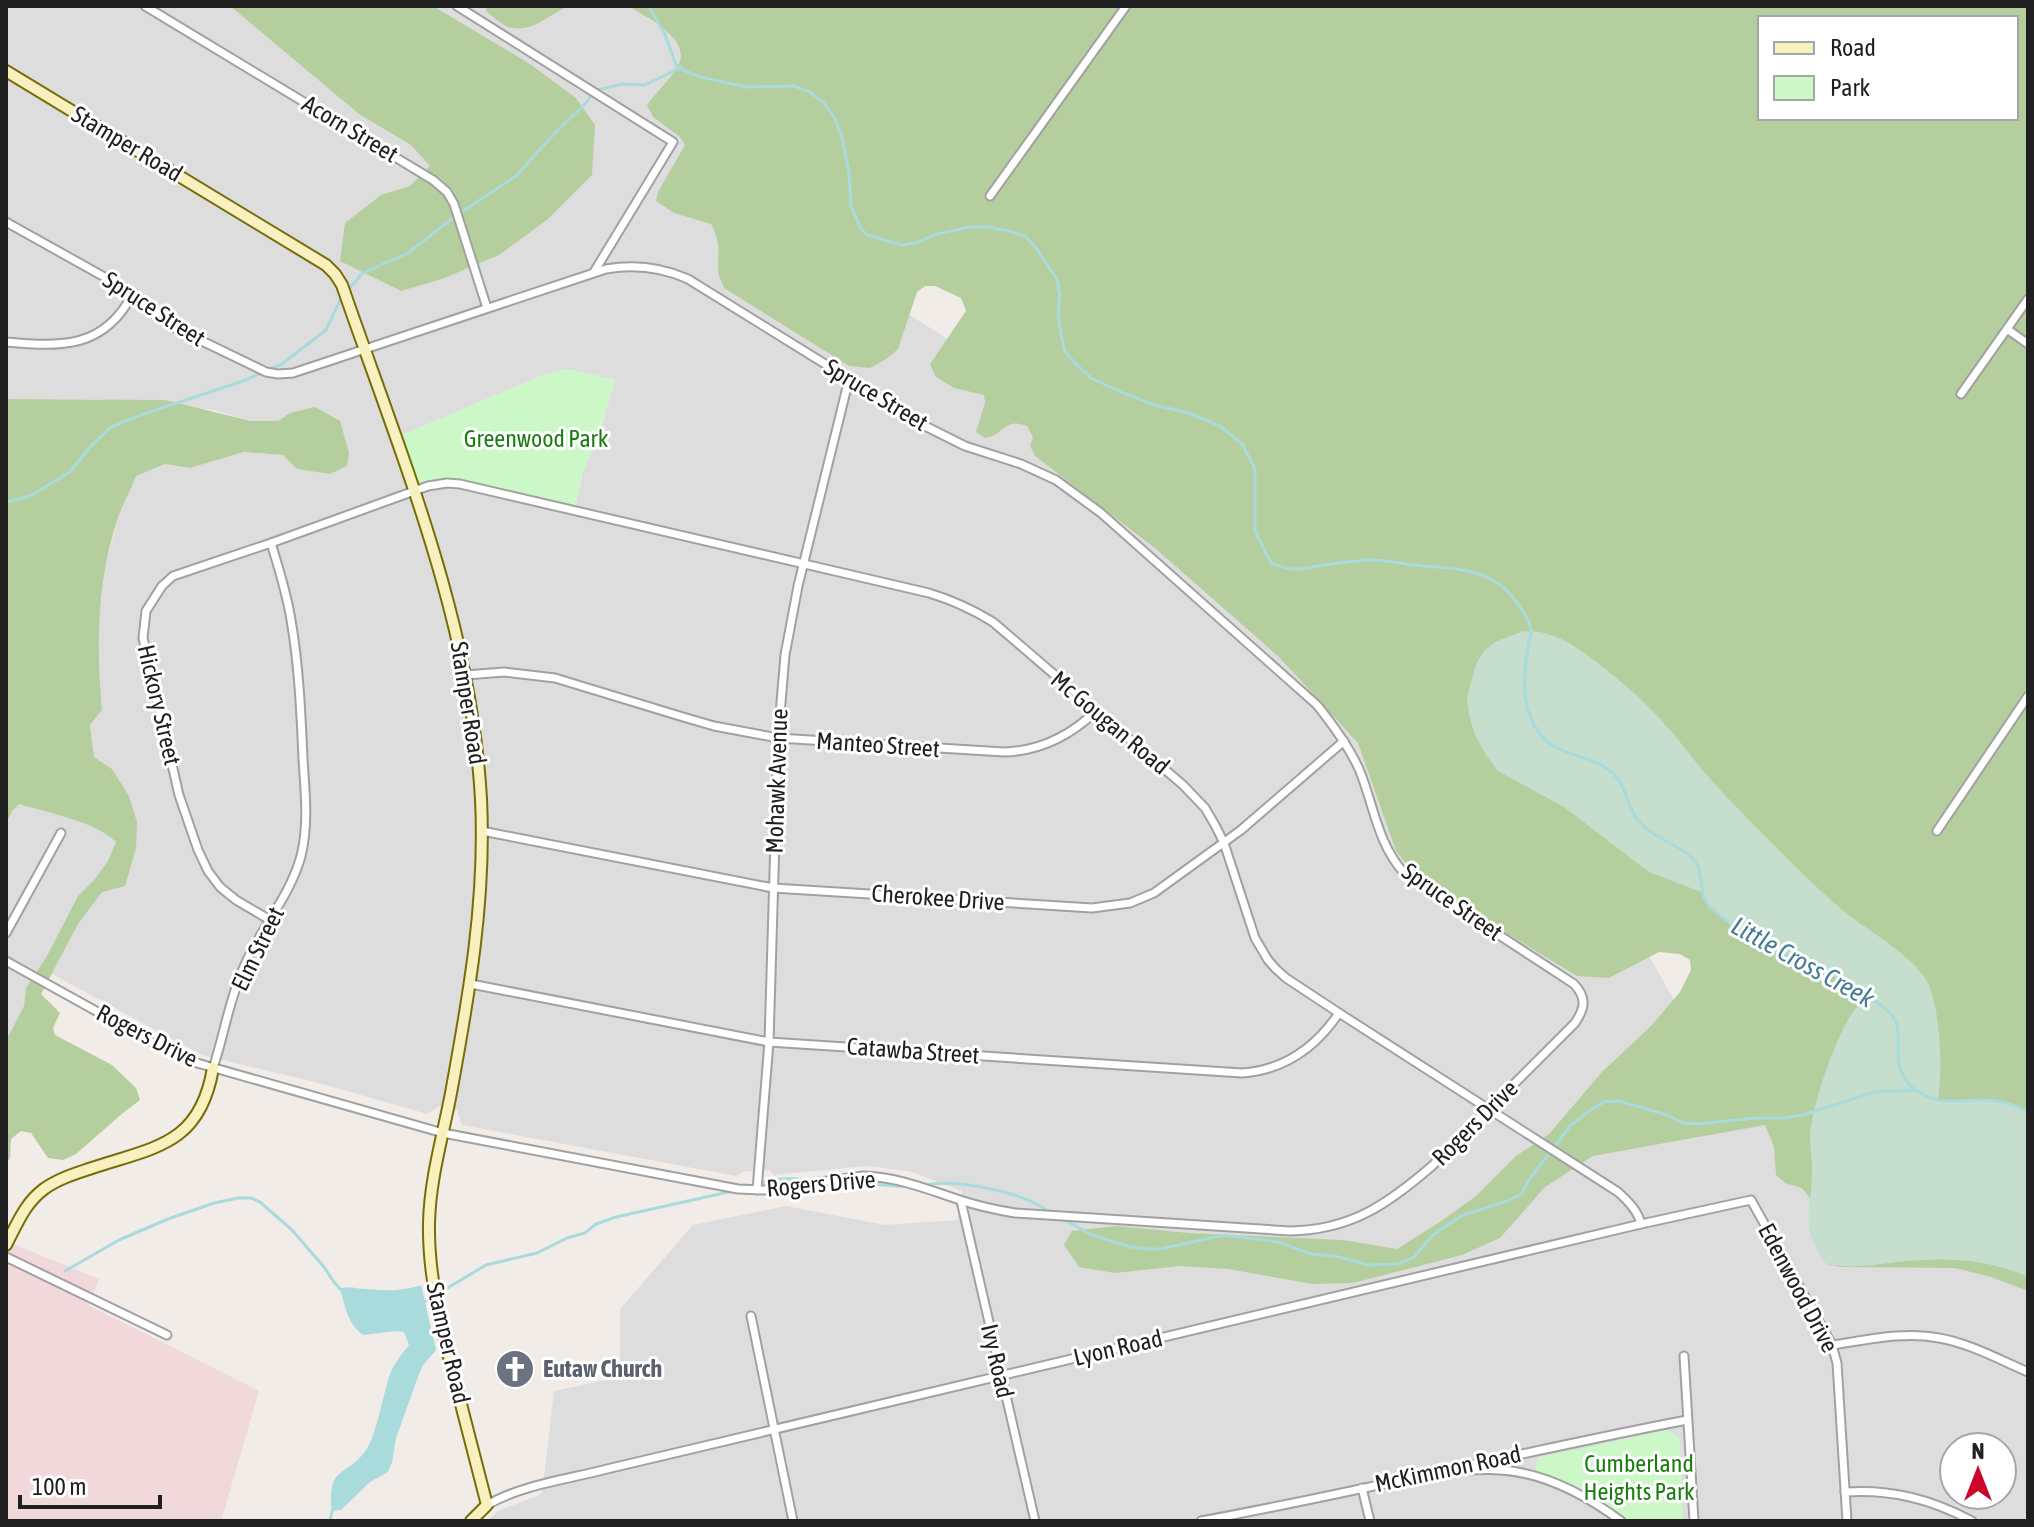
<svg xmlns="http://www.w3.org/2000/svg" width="2034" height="1527" viewBox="0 0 2034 1527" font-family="'Asap Condensed',sans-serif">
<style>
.residential{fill:#deddde;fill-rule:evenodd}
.commercial{fill:#f0d8db}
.forest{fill:#b5ce9e;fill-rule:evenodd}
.wetland{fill:#c5dece}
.park{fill:#ccf8c7}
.water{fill:#a9dadc}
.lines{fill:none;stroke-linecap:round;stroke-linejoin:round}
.stream{stroke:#a9dadc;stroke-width:3}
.street-casing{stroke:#a1a1a1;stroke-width:11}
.secondary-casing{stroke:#766d09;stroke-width:14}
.street{stroke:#fff;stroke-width:7}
.secondary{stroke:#f8f0be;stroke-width:10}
.labels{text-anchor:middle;stroke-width:6;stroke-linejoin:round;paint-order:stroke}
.street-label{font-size:24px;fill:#202020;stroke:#fff}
.park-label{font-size:24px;fill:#1b7d10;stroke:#fff}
.worship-label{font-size:24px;font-weight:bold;fill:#5b616d;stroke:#fff;text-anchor:start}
.water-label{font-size:26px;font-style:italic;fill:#467d96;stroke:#fff}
</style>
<rect width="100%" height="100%" fill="#f1ece7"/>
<path class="residential" d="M6,6h633l8,12 24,16 41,63 38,120 187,115 105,79 548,470 62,80 26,46 -47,74 179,47 125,131 93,18v244h-1542l14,-11 42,-16 12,-103 66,-14v-68l73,-84 93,-19 99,19 72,-5 5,-29 -53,-20 -43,-5 -92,9 -5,-5 -23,1 -10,5 -274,-51 -5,-15 -17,-4 -13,8 -108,-31 -117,-28 -150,-81 -46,84v-269l106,-20 -18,-12 -4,-32 12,-15 -3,-39v-51l6,-52 14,-53 17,-40 29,-11 25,4 54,-16 39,3 7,-42 -12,8h-27l-37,-11 -116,-11h-92zM567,369l48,11 -14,49 -18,42 -7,34 -115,-26h-21l-40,-43 143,-61zM1954,1447h48v48h-48z"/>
<path class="commercial" d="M6,1241l93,38 -11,26 171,86 -37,127 5,3h-221z"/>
<g class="forest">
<path d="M230,6h203l97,58 46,34 19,27 -3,50 -44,44 -49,36 -57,24 -41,12 -61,-30 5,-38 36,-28 29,-9 20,-20 -19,-21 -52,-31z"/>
<path d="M487,6h82c-20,8 -37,28 -61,21 -7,-3 -16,-11 -22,-16z"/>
<path d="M626,6h1402v1285l-37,-14 -36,-9 -114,-1 -14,-3c-17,-24 -20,-37 -17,-66l-8,-10 -17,-5 -9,-8 -2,-28 -9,-22 -172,31 -48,31 -45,51 -38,17 -109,28 -40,1 -85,-15 -48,-3 -65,7 -36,-6 -15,-22 8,-14 44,-5 73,7 154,7 54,9 43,-27 36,-26 40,-40 33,-22 53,-62 49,-46 29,-34 11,-22 -1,-10 -10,-6 -21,-2 -50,26 -32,-2 -158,-96 -23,-29 -38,-108 -79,-86 -123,-108 -121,-93 -5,-10 3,-9 -6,-11c-24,-9 -22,9 -42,12l-9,-6 9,-29 -1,-8 -30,-7 -18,-11 -6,-13 36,-53 -5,-13 -26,-12h-10l-8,6 -19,57 -13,11 -15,8 -21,-2 -125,-78c-2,-6 -6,-12 -6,-19 0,-19 3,-26 -7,-45l-37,-11 -18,-12 2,-9 27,-47 -5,-8 -27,-20 -6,-12c8,-11 28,-31 32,-41 11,-25 -30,-45 -47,-56zM1760,18h256v100h-256z"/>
<path d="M6,399l159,1 86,21h27l12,-8 25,-6 25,14 9,32 -2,13 -17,8 -33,-5 -14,-14 -39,-3 -54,16 -25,-4 -29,12c-5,13 -12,26 -17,39 -22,63 -23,129 -17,195l-12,15 4,32 18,12 17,27 8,26 -1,26 -11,38 -23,6 -24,32 -37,70 19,19 -7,15 2,7 57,30 24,23 4,12 -17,13 -47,41 -13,6 -15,-2 -17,-25 -10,-2 -10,8 -1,19 -4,6v-123l18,-35 2,-18 21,-32 31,-60 17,-17 13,-18 8,-19c-21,-21 -68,-29 -97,-38l-7,7 -6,13z"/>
</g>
<path class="wetland" d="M1523,631c8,1 16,0 24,3 20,5 36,18 52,30 22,17 44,36 63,57 22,24 40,51 63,74 35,37 71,73 108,107 28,26 66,43 90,73 18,22 20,97 15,124 34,5 57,-4 90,13v165c-41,-19 -87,-20 -131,-15 -24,3 -45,7 -70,2 -27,-38 -17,-47 -15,-88 1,-17 -4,-34 -1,-50 6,-34 19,-70 34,-101 6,-11 14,-21 21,-31l-62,-33 -18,-6 -47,-26 -32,-25 -6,-12 -52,-20 -85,-65 -66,-36 -12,-16 -11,-20 -6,-20 -2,-18 9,-33 8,-13 11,-9z"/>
<g class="park">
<path d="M567,369l48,11 -14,49 -18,42 -7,34 -115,-26h-21l-23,4 -18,-47 144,-61z"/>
<path d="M1668,1430l11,8 1,5 3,78h-56l-43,-29 -48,-21v-9l4,-5z"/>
</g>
<path class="water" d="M421,1285l15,65 -13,15 -5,12 -22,61 -4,24 -4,10 -18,10 -29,28 -9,1c-5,-46 14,-33 34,-61 10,-14 17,-54 23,-73 4,-12 12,-22 20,-32l-5,-13 -9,-1 -32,4c-15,-11 -18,-29 -23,-46 9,-4 16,0 26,0 18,2 38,2 55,-4z"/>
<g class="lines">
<g class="stream">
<path d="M648,6l16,26 12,33 7,5 17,7 46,10 48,-1 16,6 14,11 10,14 8,20 7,36 2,33 9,21 7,8 35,10 16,-3 19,-8 33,-7h18l22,4 15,5 11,12 21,31 3,18 -2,17 3,20 4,18 11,12 15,14 32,15 35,13 31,7 31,13 22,18 13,25v62l16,32c7,3 15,6 23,6 8,1 16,-2 24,-3 16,-3 32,-4 48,-6 15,-1 32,3 48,5 26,3 59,2 82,17 13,8 32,32 35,48 1,5 -3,12 -3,17 -5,30 -7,62 12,87 16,22 49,20 69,36 20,15 15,37 33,55 13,14 43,21 54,38 9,14 1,32 15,45 18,17 53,38 76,47 6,3 12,4 18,6 25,10 51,26 73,42 8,6 17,13 19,22 3,11 0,20 1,30 0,13 8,30 19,36 24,15 40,9 65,9 16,0 32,4 46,12"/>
<path d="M347,291l16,-18 45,-20 46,-36 62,-41 39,-43 31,-30 8,-12 28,-7 23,1 35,-17"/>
<path d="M6,502l24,-6 40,-24 21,-26 20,-19 30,-12 102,-34 39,-17 44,-34 16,-34"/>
<path d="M842,1182l68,5"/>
<path d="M926,1185c30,-6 99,7 123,27"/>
<path d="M748,1187c27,-10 39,-9 67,-7"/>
<path d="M1063,1219l29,16 39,12 15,2h14l65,-14 53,7 33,12 24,2 33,9 31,-1 15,-7 19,-22 28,-19 46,-15 15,-7 6,-13 42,-55 22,-17 12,-7 15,-1 48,14 16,8 15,1 56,-6h30l19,-3 72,-23 40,-2"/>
<path d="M65,1271l54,-31 49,-21 46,-16 24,-5h13l9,4 32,28 32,37 10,15 6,7 3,1"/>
<path d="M424,1302l62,-37 51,-12 30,-15 18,-5 11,-9 20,-7 117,-26"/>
<path d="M330,1521l2,-10"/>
</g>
<defs>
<g id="street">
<path d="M145,6l288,174 14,12 7,12 33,104"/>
<path d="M457,6l216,136 -79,130"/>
<path d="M990,196l136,-190"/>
<path d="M6,222l127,71 40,34 93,45 12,2 15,-1 313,-104c29,-5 55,-2 82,10l237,147 40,20 56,18 35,16 45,33 216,192c16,20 31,40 42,64 15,36 18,74 45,104l170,111c13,14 11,24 1,39l-143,143c-44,38 -81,64 -142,65l-275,-18c-18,-3 -37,-7 -55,-13 -34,-11 -61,-23 -97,-24l-99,14 -26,-1 -295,-56 -253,-72 -22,-10 -162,-90"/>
<path d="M2007,329l21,15"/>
<path d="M6,342c55,5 99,7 127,-49"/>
<path d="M1961,394l67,-95"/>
<path d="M466,675l38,-3 51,6 128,39 31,9 64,12 226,14c37,-1 66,-16 92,-41"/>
<path d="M482,831l291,57 319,20 38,-5 24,-10 87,-63 103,-89"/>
<path d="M1937,831l91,-135"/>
<path d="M270,920l-34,-20 -16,-13 -12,-16 -10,-21 -19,-55 -36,-157 3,-27 16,-25 11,-10 98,-33 157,-57 19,-3 13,1 469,109c23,7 43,16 64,29l190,163 22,23 10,17 9,18 31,95 13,22 8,9 10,9 53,35 279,179c10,9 20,19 23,32"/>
<path d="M6,933l55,-100"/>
<path d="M471,984l298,58 473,31c43,-3 74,-26 97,-60"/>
<path d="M213,1068c11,-32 16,-68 30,-99 16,-39 47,-72 58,-113 8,-32 4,-65 2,-97 -2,-46 -4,-93 -12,-139 -4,-26 -12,-51 -20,-77"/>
<path d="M757,1190l12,-148 9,-304 7,-83 13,-69 51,-207"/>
<path d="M961,1201l74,320"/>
<path d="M6,1257l161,78"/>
<path d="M751,1316l42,205"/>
<path d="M1832,1345c35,-5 72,-14 107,-7 30,5 61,22 89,34"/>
<path d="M1684,1356l10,165"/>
<path d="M1464,1470c12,0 25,-1 37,0 45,3 85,25 120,51"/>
<path d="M1362,1488l8,33"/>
<path d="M1845,1492c46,-3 86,7 127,29"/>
<path d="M487,1505c34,-20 82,-26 120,-36l1034,-245 110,-24 81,145 5,18 10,158"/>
<path d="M1201,1521c163,-30 324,-70 486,-101"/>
</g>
<g id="secondary">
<path d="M6,71l320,194 9,9 7,11c58,168 129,335 139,514 5,100 -12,196 -30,294 -8,43 -21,85 -22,130 -1,53 12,103 25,154 11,43 22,85 33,128l-16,16"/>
<path d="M6,1245c11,-21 19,-42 38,-56 14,-10 30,-15 45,-20 65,-22 111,-23 124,-101"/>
</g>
</defs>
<use href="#street" class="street-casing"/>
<use href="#secondary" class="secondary-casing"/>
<use href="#street" class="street"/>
<use href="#secondary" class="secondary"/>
</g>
<defs>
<symbol id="church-disc" viewBox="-11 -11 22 22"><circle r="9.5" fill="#6b7280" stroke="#fff"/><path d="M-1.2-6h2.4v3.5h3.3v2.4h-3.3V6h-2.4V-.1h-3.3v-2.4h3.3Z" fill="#fff"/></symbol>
</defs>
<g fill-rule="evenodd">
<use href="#church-disc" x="493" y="1347" width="44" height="44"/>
</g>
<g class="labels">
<g class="street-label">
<text transform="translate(350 129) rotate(31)" y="8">Acorn Street</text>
<text transform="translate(127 144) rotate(31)" y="8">Stamper Road</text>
<text transform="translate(154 309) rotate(33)" y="8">Spruce Street</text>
<text transform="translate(876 395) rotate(31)" y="8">Spruce Street</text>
<text transform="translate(468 703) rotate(81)" y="8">Stamper Road</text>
<text transform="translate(159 705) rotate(77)" y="8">Hickory Street</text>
<text transform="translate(1110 723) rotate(40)" y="8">Mc Gougan Road</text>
<text transform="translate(878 745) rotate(4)" y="8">Manteo Street</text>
<text transform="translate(777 781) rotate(-88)" y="8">Mohawk Avenue</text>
<text transform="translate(938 898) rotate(4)" y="8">Cherokee Drive</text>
<text transform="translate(1452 902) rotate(35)" y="8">Spruce Street</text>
<text transform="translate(258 949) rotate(-64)" y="8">Elm Street</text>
<text transform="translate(147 1036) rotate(27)" y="8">Rogers Drive</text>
<text transform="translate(913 1051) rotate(4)" y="8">Catawba Street</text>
<text transform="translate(1475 1123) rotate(-45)" y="8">Rogers Drive</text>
<text transform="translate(821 1184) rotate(-5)" y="8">Rogers Drive</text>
<text transform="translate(1798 1288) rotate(62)" y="8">Edenwood Drive</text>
<text transform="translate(448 1343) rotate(77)" y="8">Stamper Road</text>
<text transform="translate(1118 1348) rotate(-13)" y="8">Lyon Road</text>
<text transform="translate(997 1361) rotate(77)" y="8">Ivy Road</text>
<text transform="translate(1448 1469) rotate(-12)" y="8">McKimmon Road</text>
</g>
<g class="park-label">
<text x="536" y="447">Greenwood Park</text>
<text x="1639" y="1472">Cumberland<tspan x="1639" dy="28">Heights Park</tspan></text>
</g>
<g class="worship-label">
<text x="543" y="1377">Eutaw Church</text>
</g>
<g class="water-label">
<text transform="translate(1803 962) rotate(29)" y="9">Little Cross Creek</text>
</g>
</g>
<rect width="2034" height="1527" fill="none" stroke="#202020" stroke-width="16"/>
<rect x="1758" y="16" width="260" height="104" fill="#ffffff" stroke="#a6a6a6" stroke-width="2"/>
<rect x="1774" y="42" width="40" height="12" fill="#f8f0be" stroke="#a6a6a6" stroke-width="2"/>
<text x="1830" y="56" font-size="24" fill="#202020">Road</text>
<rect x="1774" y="76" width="40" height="24" fill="#ccf8c7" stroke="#a6a6a6" stroke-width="2"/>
<text x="1830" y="96" font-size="24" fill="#202020">Park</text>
<g transform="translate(1978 1471)"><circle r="38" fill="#ffffff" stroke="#a6a6a6" stroke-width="2"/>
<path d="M0-6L14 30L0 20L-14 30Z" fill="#ca072b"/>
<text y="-12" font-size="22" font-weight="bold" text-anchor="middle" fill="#202020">N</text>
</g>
<path d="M20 1495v12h140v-12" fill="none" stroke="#202020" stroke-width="4"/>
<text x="32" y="1495" font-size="24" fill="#202020" stroke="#ffffff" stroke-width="6" paint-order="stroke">100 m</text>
</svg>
